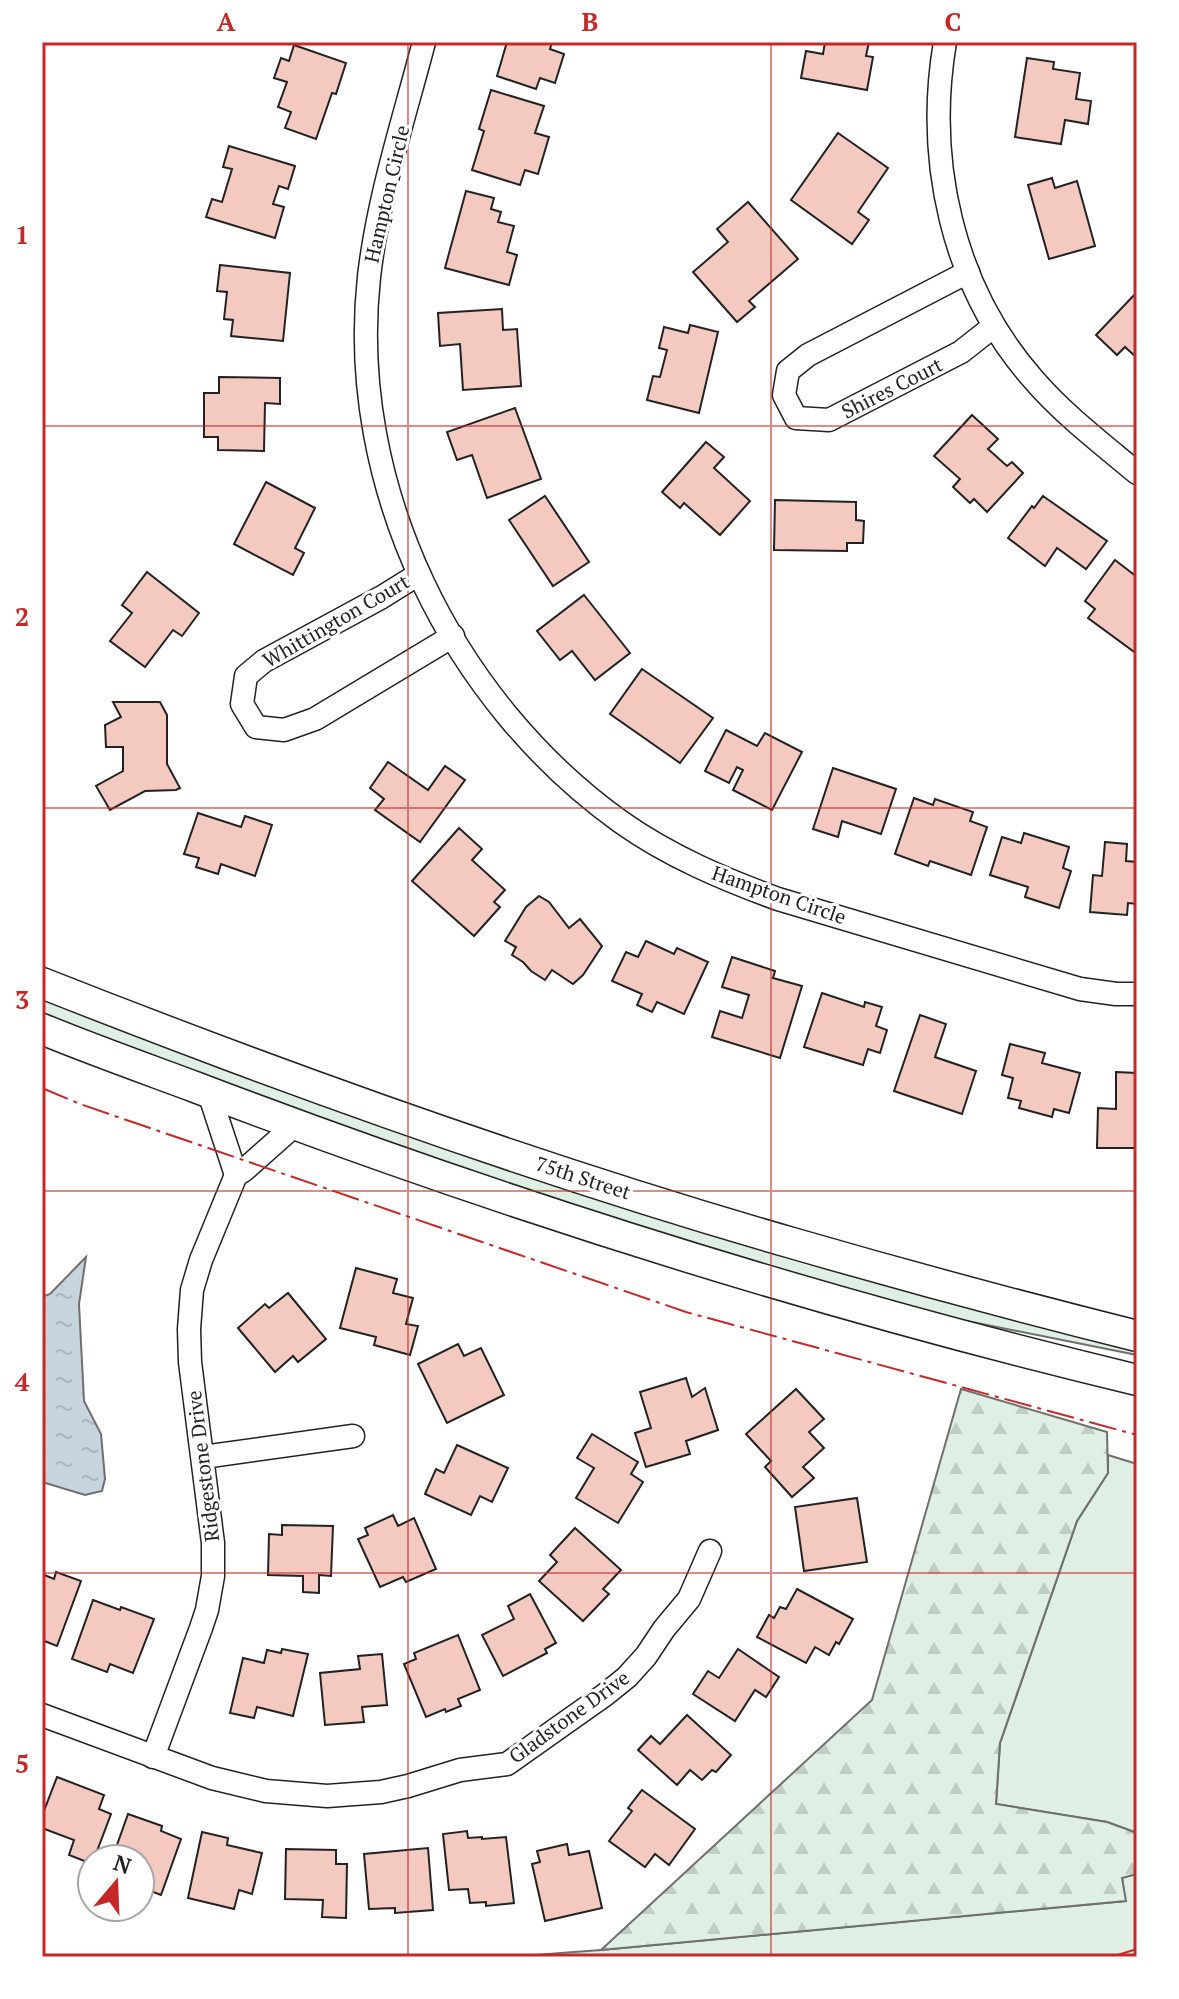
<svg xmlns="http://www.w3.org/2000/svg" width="1179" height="1999" viewBox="0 0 1179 1999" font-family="'PT Serif',serif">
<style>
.grass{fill:#e0efe3;stroke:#6f6f6f;stroke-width:2}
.forest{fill:url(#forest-firs);stroke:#6f6f6f;stroke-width:2}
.water{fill:url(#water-ripples);stroke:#6f6f6f;stroke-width:2}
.building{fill:#f3c9c0;stroke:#222;stroke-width:2}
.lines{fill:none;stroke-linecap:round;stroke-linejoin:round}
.street-casing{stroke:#222;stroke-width:25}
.secondary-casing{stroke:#222;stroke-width:33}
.street{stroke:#fff;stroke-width:22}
.secondary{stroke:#fff;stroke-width:30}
.power{stroke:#c62828;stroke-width:2;stroke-dasharray:28 6 4 6;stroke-linecap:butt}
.grid{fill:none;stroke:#c62828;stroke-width:2;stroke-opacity:0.55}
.labels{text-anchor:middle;stroke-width:6;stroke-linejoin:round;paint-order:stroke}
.street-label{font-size:20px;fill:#222;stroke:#fff}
.neatline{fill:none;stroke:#c62828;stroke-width:3}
.grid-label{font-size:26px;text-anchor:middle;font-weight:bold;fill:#c62828}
</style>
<defs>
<pattern id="forest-firs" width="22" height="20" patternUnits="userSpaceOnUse" patternTransform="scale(2)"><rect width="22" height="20" fill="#e0efe3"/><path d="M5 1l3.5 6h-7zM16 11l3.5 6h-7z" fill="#c0cdc2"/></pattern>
<pattern id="water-ripples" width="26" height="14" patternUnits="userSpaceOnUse" patternTransform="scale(2)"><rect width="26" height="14" fill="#c7d3dd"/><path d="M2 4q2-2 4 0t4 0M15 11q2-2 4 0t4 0" fill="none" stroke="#abb5bd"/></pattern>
</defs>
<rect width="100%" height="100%" fill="#fff"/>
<g class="grass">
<path d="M42,999l186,72 130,47 438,141 185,52 156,40v4l-180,-36 -148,-41 -139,-42 -114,-36 -163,-55 -351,-131z"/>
<path d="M1108,1455l29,9v369l-30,-11 -111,-18 4,-61 77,-222 31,-48z"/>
<path d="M1137,1874v83h-629l93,-7 524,-49 -3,-24z"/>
</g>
<path class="forest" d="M961,1389l146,43 1,41 -31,48 -77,222 -4,61 111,18 30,11v41l-15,4 4,23 -525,49 271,-250z"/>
<path class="water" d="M86,1257l-7,47 5,97 17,33 4,45 -3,12 -17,4 -43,-13v-185l8,-3z"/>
<g class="building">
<path d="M507,42h45l-2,7 14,5 -9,29 -15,-5 -4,11 -39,-13z"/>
<path d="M825,42h44l-3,14 7,1 -6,33 -66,-12 5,-27 17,3z"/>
<path d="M294,45l52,18 -10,31 -4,-1 -16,46 -31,-11 6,-16 -13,-5 9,-25 -13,-4 7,-20 8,3z"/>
<path d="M1027,58l27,4 -1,7 27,4 -4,26 15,2 -3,23 -23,-4 -4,24 -46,-7z"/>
<path d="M491,90l53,16 -9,27 14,4 -11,37 -13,-4 -5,15 -48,-15 12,-39 -5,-2z"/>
<path d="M838,133l50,35 -30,44 11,8 -17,24 -61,-44z"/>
<path d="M229,146l66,20 -7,23 -9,-3 -6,18 11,3 -9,31 -69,-21 6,-18 10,3 10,-33 -9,-2z"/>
<path d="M1052,178l3,10 22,-7 18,65 -46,13 -21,-74z"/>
<path d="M466,191l28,7 -3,11 10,3 -3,10 16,4 -7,26 10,3 -8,30 -64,-17z"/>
<path d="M748,202l50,57 -49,42 6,6 -18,15 -44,-50 35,-30 -11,-13z"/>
<path d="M220,265l70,8 -7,68 -52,-5 2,-16 -9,-1 3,-27 -10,-1z"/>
<path d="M1137,292v66l-12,-11 -8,8 -21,-20z"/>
<path d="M502,309l1,21 14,-1 4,57 -58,4 -3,-46 -20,2 -2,-33z"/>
<path d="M690,325l28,7 -19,81 -52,-13 6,-24 7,1 7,-27 -8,-2 5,-21 24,6z"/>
<path d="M219,377l61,1v26l-15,-1 -1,48 -46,-1v-13h-14v-44h15z"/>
<path d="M515,408l26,71 -54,19 -15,-43 -15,5 -10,-28z"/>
<path d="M972,415l26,24 -10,10 19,17 5,-4 11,11 -36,39 -13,-13 -4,4 -17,-16 7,-8 -26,-23z"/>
<path d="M706,442l18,15 -10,11 36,33 -30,34 -36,-32 -4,5 -18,-16z"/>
<path d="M266,482l49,26 -20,40 9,5 -11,22 -59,-31z"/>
<path d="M545,496l44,66 -36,24 -44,-66z"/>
<path d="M1043,496l64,45 -21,28 -29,-21 -12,18 -37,-28 24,-32 2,2z"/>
<path d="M775,500l81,2v18l8,1 -1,22h-16v8l-73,-1z"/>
<path d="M1115,560l22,17v77l-49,-36 7,-9 -10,-8z"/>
<path d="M147,572l52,41 -17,23 -9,-6 -28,37 -35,-26 22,-28 -10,-8z"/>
<path d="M584,595l46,58 -35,27 -23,-29 -12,9 -23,-29z"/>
<path d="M642,669l71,49 -33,45 -70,-49z"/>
<path d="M113,702h47l7,13v49l13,24 -4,2 -31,1 -35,19 -14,-24 27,-15v-24h-17l-1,-22 16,-8z"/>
<path d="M726,730l31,16 8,-13 37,19 -30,58 -39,-20 10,-20 -6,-3 -8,16 -24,-12z"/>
<path d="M388,762l40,28 17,-24 20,14 -45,62 -45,-32 9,-11 -14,-11z"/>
<path d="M833,768l63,21 -15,45 -39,-13 -4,16 -25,-8z"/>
<path d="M914,798l19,7 2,-6 38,13 -3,9 17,6 -16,48 -41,-14 -2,5 -33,-12z"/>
<path d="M198,813l43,14 4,-11 27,9 -17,51 -34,-12 -3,10 -22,-7 3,-9 -15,-4z"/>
<path d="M459,828l23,21 -10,11 33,30 -11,12 6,5 -26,29 -62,-55z"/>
<path d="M1024,833l45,14 -6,21 8,3 -12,37 -34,-11 3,-10 -38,-12 12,-38 19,6z"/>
<path d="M1105,842l22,2 -1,17 11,1v42l-9,-1 -1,12 -37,-3 3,-37 9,1z"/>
<path d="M539,896l10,6 20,26 11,-9 22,27 -19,29 -10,9 -21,-14 -7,10 -14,-9 -8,-9 -11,-7 4,-8 -11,-6 21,-34z"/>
<path d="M646,941l28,13 3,-6 31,14 -24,52 -27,-12 -5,10 -15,-7 5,-11 -30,-13 14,-29 12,5z"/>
<path d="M732,957l43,14 -2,7 29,8 -22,72 -68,-21 8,-26 22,7 7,-23 -27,-8z"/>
<path d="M822,993l42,14 1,-5 17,5 -6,19 11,4 -7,23 -12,-4 -5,16 -59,-18z"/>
<path d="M920,1015l26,9 -11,33 41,14 -14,43 -68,-23z"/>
<path d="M1010,1044l35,9 -3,10 38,10 -11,40 -15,-4 -2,8 -33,-9 2,-7 -13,-3 5,-20 -11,-3z"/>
<path d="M1116,1072l21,1v75h-40l1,-40 18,1z"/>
<path d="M356,1268l41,11 -4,14 20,5 -7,26 12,2 -8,29 -36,-10 2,-8 -36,-9z"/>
<path d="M288,1293l38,46 -28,23 -5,-6 -18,16 -37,-44 27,-24 4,4z"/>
<path d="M458,1344l6,12 17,-8 23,47 -57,28 -29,-59z"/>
<path d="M686,1378l6,19 13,-9 13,42 -32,11 4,13 -44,13 -11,-34 16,-5 -11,-36z"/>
<path d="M796,1389l28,30 -15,13 15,16 -21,19 11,11 -22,19 -27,-30 6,-6 -25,-27z"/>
<path d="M592,1434l46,28 -7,12 12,8 -25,41 -42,-25 18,-30 -17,-10z"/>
<path d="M457,1445l51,23 -16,34 -12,-6 -9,19 -46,-21 11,-25 8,4z"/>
<path d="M857,1498l10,64 -63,9 -9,-64z"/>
<path d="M393,1515l5,11 16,-8 22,51 -30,13 -3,-5 -23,10 -22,-48 10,-4 -3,-7z"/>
<path d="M282,1525l51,1 -2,50 -12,-1v18l-16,-1v-16l-35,-1 1,-41 13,1z"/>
<path d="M575,1528l46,42 -18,19 6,5 -26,27 -44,-40 18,-19 -7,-7z"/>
<path d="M56,1572l25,9 -24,65 -15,-6v-66l12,5z"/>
<path d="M797,1589l56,30 -14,25 -3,-2 -7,13 -14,-8 -9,16 -49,-26 12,-22 5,3 6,-11 6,2z"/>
<path d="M530,1594l26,49 -11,6 2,4 -44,23 -21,-41 32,-16 -6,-13z"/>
<path d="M93,1600l27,10 1,-3 33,12 -21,54 -23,-9 -3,8 -35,-13z"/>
<path d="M458,1635l22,55 -22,9 3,7 -15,6 -1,-3 -19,8 -22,-53 12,-5 -2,-6z"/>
<path d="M282,1649l26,5 -15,62 -36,-9 -3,11 -24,-5 13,-55 21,5 3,-13 14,3z"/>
<path d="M738,1649l41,28 -13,20 -11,-7 -20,31 -42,-27 15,-23 11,7z"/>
<path d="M382,1654l5,51 -25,2 2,15 -39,3 -5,-52 40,-4 -2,-13z"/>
<path d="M687,1715l44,40 -15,17 -4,-2 -10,10 -12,-10 -13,15 -39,-35 13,-14 9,8z"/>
<path d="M57,1777l47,18 -5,14 12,5 -17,45h-2v5l-23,-9 5,-15 -32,-12v-12z"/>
<path d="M642,1790l53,39 -26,36 -14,-11 -10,13 -36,-26 23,-30 -4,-3z"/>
<path d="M128,1814l34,12 -1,5 20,8 -20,56 -21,-8v-28h-28z"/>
<path d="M467,1831l1,7 14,-1v2l24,-2 8,66 -28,3v-4l-16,1 -2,-14 -19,1 -6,-56z"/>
<path d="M202,1832l26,6 -1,7 35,8 -10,41 -13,-4 -5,19 -46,-11z"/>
<path d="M567,1844l2,11 20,-4 13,57 -57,13 -13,-57 8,-2 -3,-11z"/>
<path d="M428,1848l5,62 -38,3v-5l-26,1 -5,-55z"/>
<path d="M286,1849l50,1v14h11l-1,54 -24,-1 1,-17 -38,-1z"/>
</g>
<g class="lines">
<defs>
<g id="street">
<path d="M424,42c-20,77 -46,155 -55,235 -23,209 83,424 252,545 48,34 102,57 157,77l302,90 36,5h21"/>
<path d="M945,42c-20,118 7,245 88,337 30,35 68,64 104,94"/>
<path d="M968,272l-160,83 -20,16 -4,24 12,23 33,2 132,-68 33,-26"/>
<path d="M419,574l-37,23 -118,64 -18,15 -4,28 14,23 28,3 31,-11 138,-83"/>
<path d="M209,1093l27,82"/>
<path d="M203,1457l150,-21"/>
<path d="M42,1715l170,63 54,13 61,5 54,-4 27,-6 52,-16 47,-6 99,-70 21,-17 19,-21 18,-27 25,-30 21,-48"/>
<path d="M153,1757l48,-129 6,-18 6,-34v-33l-23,-181 -1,-33 3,-39 9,-30 35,-85 7,-4 52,-46"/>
</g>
<g id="secondary">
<path d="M42,983c246,97 496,187 750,260 114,33 229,64 345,93"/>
<path d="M42,1029c51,21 102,39 153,58 307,117 622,216 942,293"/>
</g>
</defs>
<use href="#street" class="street-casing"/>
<use href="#secondary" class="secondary-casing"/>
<use href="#street" class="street"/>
<use href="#secondary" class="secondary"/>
<g class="power">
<path d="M42,1088l38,16 606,208 451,123"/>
<path d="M1111,1957l26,-8"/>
</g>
</g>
<path class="grid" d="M408,42v1915M771,42v1915M42,426h1095M42,808h1095M42,1191h1095M42,1573h1095"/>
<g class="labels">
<g class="street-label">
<text transform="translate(387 194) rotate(-77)" y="7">Hampton Circle</text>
<text transform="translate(892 388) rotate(-27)" y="7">Shires Court</text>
<text transform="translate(336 621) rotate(-30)" y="7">Whittington Court</text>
<text transform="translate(779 895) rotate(19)" y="7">Hampton Circle</text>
<text transform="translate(583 1178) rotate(18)" y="7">75th Street</text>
<text transform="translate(203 1466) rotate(-97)" y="7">Ridgestone Drive</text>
<text transform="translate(569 1717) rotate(-36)" y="7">Gladstone Drive</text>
</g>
</g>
<rect width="1179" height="1999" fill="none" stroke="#ffffff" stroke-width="88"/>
<g transform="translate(116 1883) rotate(19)"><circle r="38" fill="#ffffff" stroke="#a7a7a7" stroke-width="2"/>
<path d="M0-6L14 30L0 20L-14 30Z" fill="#c62828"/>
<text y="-12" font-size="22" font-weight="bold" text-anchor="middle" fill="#222222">N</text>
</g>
<rect x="44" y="44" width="1091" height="1911" class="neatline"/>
<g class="grid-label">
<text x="226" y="31">A</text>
<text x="590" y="31">B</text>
<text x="953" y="31">C</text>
<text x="22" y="244">1</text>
<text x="22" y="626">2</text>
<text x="22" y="1009">3</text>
<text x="22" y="1391">4</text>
<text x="22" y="1773">5</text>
</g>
</svg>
